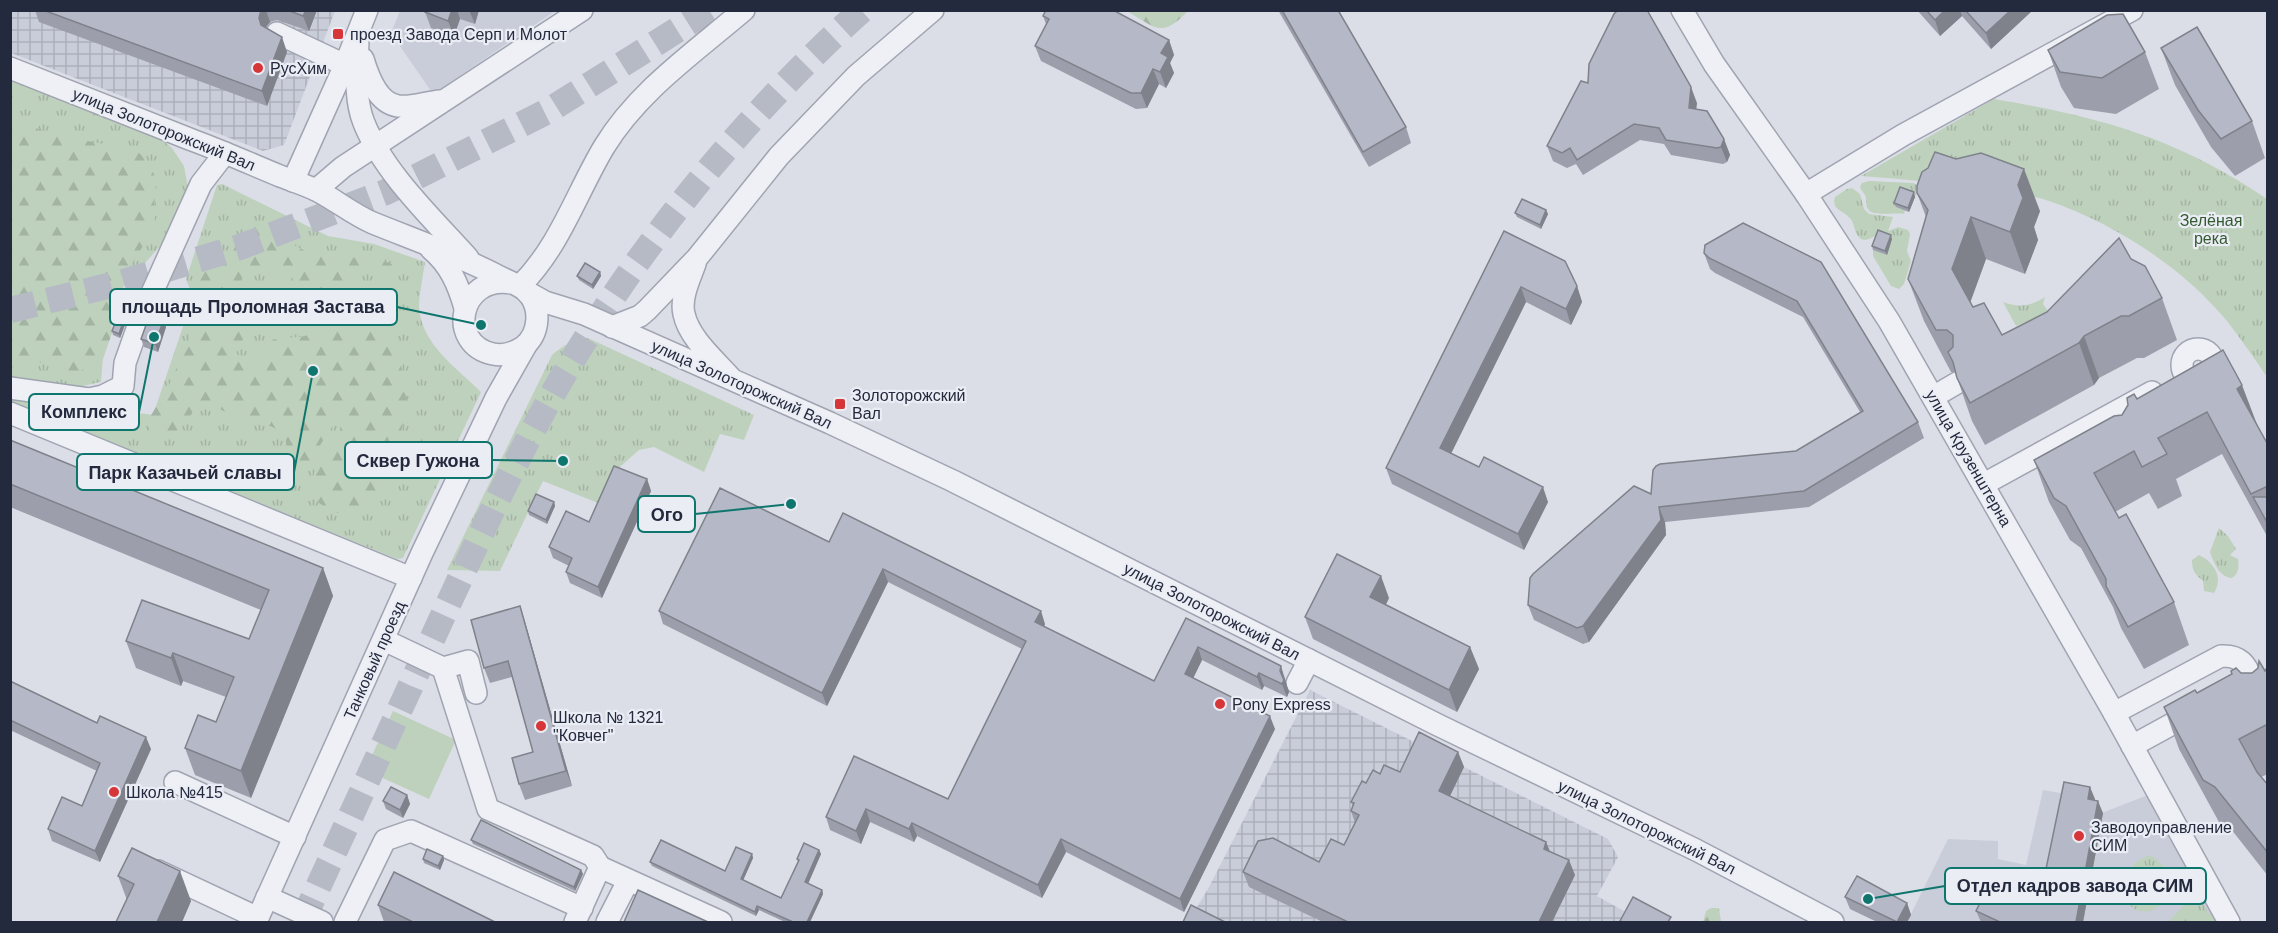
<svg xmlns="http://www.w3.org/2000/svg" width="2278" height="933" viewBox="0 0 2278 933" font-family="Helvetica,sans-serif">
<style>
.built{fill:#c9cdd9}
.industrial{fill:url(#industrial-grid)}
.grass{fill:url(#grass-tufts)}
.forest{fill:url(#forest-firs)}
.pitch{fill:#bed1bc}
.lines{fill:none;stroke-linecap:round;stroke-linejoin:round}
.major-tunnel{stroke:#b6bac5;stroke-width:26;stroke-dasharray:26 13;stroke-linecap:butt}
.minor-casing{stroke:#a0a4b1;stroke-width:24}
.minor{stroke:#eef0f5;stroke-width:21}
.wall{fill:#9c9fab}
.shaded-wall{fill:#7f828b}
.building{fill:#b5b9c7;stroke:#7f828b;stroke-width:1.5}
.poi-dot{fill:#d63637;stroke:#ebedf5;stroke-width:2}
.labels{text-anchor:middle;stroke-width:4.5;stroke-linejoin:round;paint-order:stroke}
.poi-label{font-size:16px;fill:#242a3e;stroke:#ebedf5;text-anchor:start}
.street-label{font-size:16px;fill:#242a3e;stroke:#ebedf5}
.park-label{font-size:16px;fill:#335a31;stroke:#ebedf5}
.leader{fill:none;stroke:#0f766e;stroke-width:2}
.callout-dot{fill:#0f766e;stroke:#ebedf5;stroke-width:2}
.callout{fill:#ebedf5;stroke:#0f766e;stroke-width:2}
.callout-label{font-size:18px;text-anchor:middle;font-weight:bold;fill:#242a3e}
</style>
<defs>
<pattern id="industrial-grid" width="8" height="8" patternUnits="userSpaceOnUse" patternTransform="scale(1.5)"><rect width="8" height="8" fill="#c9cdd9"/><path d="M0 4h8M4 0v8" fill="none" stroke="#acb0bb"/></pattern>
<pattern id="grass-tufts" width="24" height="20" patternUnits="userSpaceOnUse" patternTransform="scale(1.5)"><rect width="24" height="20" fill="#bed1bc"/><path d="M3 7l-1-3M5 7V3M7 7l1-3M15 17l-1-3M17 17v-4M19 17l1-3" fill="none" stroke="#a3b4a3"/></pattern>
<pattern id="forest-firs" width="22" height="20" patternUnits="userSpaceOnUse" patternTransform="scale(1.5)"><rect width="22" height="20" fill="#bed1bc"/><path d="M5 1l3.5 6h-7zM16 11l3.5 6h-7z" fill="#a3b4a3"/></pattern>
</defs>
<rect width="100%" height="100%" fill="#dbdee7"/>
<g class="built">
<path d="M400,11h155l-122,83 -42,-61z"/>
<path d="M2163,789l75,133h-331l41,-83 50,2v18l28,6 17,-75 52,9 -2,12 9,2z"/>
</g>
<g class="industrial">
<path d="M10,11h325l-51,134 -21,6 -252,-98z"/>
<path d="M1310,690l298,149 10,18 -21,39 34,19 38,7h-481l20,-33z"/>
</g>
<g class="grass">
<path d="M10,79l144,54 18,15 12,18 5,27 -16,39 -49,54 -18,33 -5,63 -28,6 -62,-7z"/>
<path d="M1994,99c106,18 183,39 273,100v178c-13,-19 -26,-38 -40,-56 -46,-55 -113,-98 -181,-121 -18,-6 -39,-8 -58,-11 -43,-6 -85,-10 -127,-13z"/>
<path d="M1869,181l44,2 6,3 -4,11 -13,-5 -6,15 9,3 -1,4c-8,-2 -32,3 -36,-5 -3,-4 -1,-10 -3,-14 -2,-3 -4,-5 -5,-8l2,-4z"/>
<path d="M222,184l106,52 46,8 51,18c-2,15 -6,32 -6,46 3,37 38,60 62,84l-78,166 -6,1 -386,-157v-6l142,19 40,-118 -7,-18 31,-94z"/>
<path d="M1852,188l8,6 4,15 5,5 24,3 -5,14 10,-4 10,3 2,4 -3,17 4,10 -7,23 -5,5 -8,-3 -18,-30v-6l14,5 -8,-21c-5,2 -12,8 -18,5 -7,-5 -6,-15 -11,-21 -7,-8 -19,-8 -15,-21l12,-8z"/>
<path d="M2045,297l-2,7 5,7 3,1 -35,14 -13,-24c15,6 28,4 42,-5z"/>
<path d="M588,338l166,77 -10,25 -24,-6 -16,38 -50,-25 -15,3 -26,23 -15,30 -55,-22 -43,90 -53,-1 105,-215c12,-10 20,-15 36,-17z"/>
<path d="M2219,528l9,8 8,13 -6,6 8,4c1,7 1,15 -6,19 -13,-1 -18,-15 -22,-26z"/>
<path d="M2199,555c15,7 25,23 15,38l-10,-2 -1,-10c-8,-7 -11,-10 -11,-21z"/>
<path d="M2149,855c10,5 18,13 19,24 3,44 -51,42 -43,2 3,-14 12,-21 24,-26z"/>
<path d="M2189,900l14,4 6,10 9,-4 5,12h-55z"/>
</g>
<g class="forest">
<path d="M1127,11h61c-27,28 -32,17 -61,0z"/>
<path d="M11,119l55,20c16,0 32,4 48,7 8,2 14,5 23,5 19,18 21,28 17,54l2,-4 -2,28 -27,42 -15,29 -2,11 2,22 -10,29 -8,5 -26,6 -17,-8 -29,-7 -11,-6z"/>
<path d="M253,222l34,17 7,6 17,9 30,4 28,-1 27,8 3,9 -3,8c-48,-40 -44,24 -79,12 -25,-9 -37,-38 -71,-24l-7,16 -3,27c15,23 10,18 0,40l7,6 20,-2 9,-17c12,-4 24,-1 36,-5l13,-27 17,-7 10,1 8,5h9l27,8 5,8 3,37 7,36 -7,44 -23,51 -15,23c-19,5 -37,-6 -51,-17 1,-6 0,-14 2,-20 6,-21 32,-35 27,-59 -16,13 -39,68 -51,74 -6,2 -17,1 -23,-1 -9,-4 -14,-6 -18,-14l39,-26 -2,-18 -17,-8h-18l-34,-18 -17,-4c-15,21 -20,38 -50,29l1,-15 21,-36 27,-63 2,-48 3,-9 6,-7c36,-4 24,-10 44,-32z"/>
<path d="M1711,908h8l2,14h-18l3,-11z"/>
</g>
<path class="pitch" d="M393,711l63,29 -27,59 -64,-29z"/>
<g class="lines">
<g class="major-tunnel">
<path d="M10,310l110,-27 120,-36 146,-55 162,-81 161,-101"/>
<path d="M302,922c46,-100 92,-200 138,-300 41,-89 82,-178 132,-261 76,-126 180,-253 290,-351"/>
</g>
<defs>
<g id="minor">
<path d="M1682,10l32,54 92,130 83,127 225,392 115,209"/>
<path d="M277,33l68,32"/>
<path d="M358,35c0,28 -5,61 6,88 20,50 68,95 104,135"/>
<path d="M363,59c5,17 14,44 35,47 12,2 29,-4 42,-5"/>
<path d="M10,68c61,24 122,48 182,72 30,11 59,24 88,36 13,5 26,9 38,15 19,10 36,24 55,32 42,17 85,32 125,53 9,5 20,8 28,15 16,15 14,43 -3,56 -9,6 -20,9 -30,7 -47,-10 -34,-79 18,-71"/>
<path d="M293,181l52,-116 22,-55"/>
<path d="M316,190l27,-23 239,-157"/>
<path d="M1806,194l97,-59 229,-125"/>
<path d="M431,249c19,16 27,35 34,59"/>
<path d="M695,264c-5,14 -15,34 -11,50 5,24 30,45 46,63"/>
<path d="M520,286c40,-40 56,-92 84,-139 34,-56 91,-95 140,-137"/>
<path d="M527,292l18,10 39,12 246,109 123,58 485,244 258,125 137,72"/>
<path d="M612,327l28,-11 7,-6 50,-52 82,-102 77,-80 77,-66"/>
<circle cx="2198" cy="365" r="16"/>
<path d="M10,388l79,11 14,-3 20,-10 2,-23 17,-48 59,-131 24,-31"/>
<path d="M1933,397l24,-14"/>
<path d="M10,413l401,165"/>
<path d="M1984,484l168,-92"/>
<path d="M384,640l59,28 45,141 105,47 7,11 -25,55"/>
<path d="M443,668l25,-7 8,32"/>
<path d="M1297,683l12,-23"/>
<path d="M2114,713l107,-57c19,-1 25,8 32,25l-18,9"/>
<path d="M2132,746l62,-34"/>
<path d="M175,782l120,55"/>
<path d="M600,867l121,55"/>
<path d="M158,871l100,47"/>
<path d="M267,897l55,25"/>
<path d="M256,922l166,-369 74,-155 30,-53"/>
<path d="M345,922l40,-82 26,-9 171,77"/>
<path d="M607,922l21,-41"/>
</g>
</defs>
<use href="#minor" class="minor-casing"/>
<use href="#minor" class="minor"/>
</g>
<g class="wall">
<path d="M35,10h282l-8,21 -32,-11 -7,2 -4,5 21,25 -20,54 -228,-84z"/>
<path d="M426,10h53l-4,14 -15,-5 -6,17 -23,-8 -6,-16z"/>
<path d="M1278,10h60l68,117 5,16 -42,24z"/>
<path d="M1917,10h116l-42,39 -29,-33 -22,20z"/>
<path d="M1043,16l126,24 5,15 -4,8 4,10 -8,15 -7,-4 -12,24 -11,1 -95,-48 -6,-15 11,-22z"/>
<path d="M2161,48l91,73 13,37 -30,18 -24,-29 -36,-62z"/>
<path d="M2048,50l97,2 14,37 -43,25 -42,-6 -13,-21z"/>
<path d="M1588,83l109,20 -1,6 28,30 6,16 -3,7 -4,2 -52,-9 -7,-11 -24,-4 -57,35 -7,-11 -9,4 -14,-7 -6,-15z"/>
<path d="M1917,193l123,18 -6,16 4,13 -13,34 -39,-15 -16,44 3,4 29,28 45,-23 84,-53 31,39 15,42 -33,18h-7l-38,20 -5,7 -109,60 -13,-24 -17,-49h-4l-27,-51 -16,-42 18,-62z"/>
<path d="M1915,197l-6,15 -13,-5 -2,-4z"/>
<path d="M1546,210l2,4 -7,15 -24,-12 -2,-4z"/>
<path d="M1743,223l175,199 6,16 -115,69 -144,15 1,13 -77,107 -6,2 -49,-24 -6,-15 123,-111 145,-43 64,-39 -57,-95 -88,-44 -5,-4 -6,-16z"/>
<path d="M1504,231l73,55 5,16 -11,23 -45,-23 -75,151 97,49 -24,48 -132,-66 -6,-16z"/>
<path d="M1892,239l-5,16 -14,-5 -1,-4z"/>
<path d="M600,272l1,4 -8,13 -14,-9 -2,-4z"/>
<path d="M127,310l2,4 -9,24 -7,-3 -1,-4z"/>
<path d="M166,327l-8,25 -14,-5 -3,-8z"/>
<path d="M2223,350l34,77 11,19v92l-46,-84 -46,25 6,17 -24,13 -9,-16 -34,19 59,90 15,43 -45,24 -23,-41 -8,-21 -32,-59 -11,-8 -21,-38 -15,-42 88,-45 15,-16z"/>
<path d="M10,440l313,128 10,28 -82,202 -56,-23 -10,-27 31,-26 10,-25 -43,-16 -2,5 -45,-18 -10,-27 123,-2 12,-29 -251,-103z"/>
<path d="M647,479l4,12 -49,107 -32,-15 -4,-11 3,-6 -16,-8 -4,-11 40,-25z"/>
<path d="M554,502l1,4 -8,18 -18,-9 -1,-4z"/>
<path d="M829,542l216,82 -1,3 110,54 32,-63 99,60v3l4,11 -2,5 -23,-11 -2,4 -60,-30 -9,18 82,51 -91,183 -118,-60 -24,46 -125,-62 -3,6 -44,-20 -9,22 -31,-14 -4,-13 28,-61 94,43 74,-150 -134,-67 -61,124 -164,-82 -4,-13z"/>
<path d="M1389,598l-3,6 84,43 9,22 -22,43 -144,-73 -8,-22z"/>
<path d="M520,606l5,16 47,164 -47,14 -6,-16 14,-32 -21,-75 -22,6 -6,-15z"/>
<path d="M2268,666v108l-7,3 7,8v91l-37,-47 -12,-7 -40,-73 -15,-42 77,-34h11l13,-2z"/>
<path d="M10,681l141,68 -51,113 -48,-21 -4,-12 34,-23 15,-35 -87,-41z"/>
<path d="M1458,752l6,15 -14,29 96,46 4,10 25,23 -23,47h-229l-74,-35 -6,-15 76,-10 25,-17 11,-22 -4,-12 2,-5 -2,-4 15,-19 14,-9 20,-2z"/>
<path d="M407,795l3,9 -7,14 -17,-9 -3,-8z"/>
<path d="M2095,799l-1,1 9,13 -20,109h-102l-5,-11 64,-13z"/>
<path d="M471,840l110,30 2,4 -8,17 -102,-47z"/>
<path d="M819,850l2,4 -13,30 14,6 1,4 -13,28h-25l-26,-12 -3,6 -104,-50 -2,-4 75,9 27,-17 1,4 -10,22 38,18 17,-36 -1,-3z"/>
<path d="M443,856l1,4 -4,10 -16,-7 -1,-4z"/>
<path d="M118,876l73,25 -9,21h-66l11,-22z"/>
<path d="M1845,897l62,6 4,12 -4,7h-30l-27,-13z"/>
<path d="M378,905l117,17h-111z"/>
</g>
<g class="shaded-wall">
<path d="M261,10h5l4,12 -4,5 -2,6 -5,-15z"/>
<path d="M306,10h11l-8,21 -6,-15z"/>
<path d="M452,10h5l3,9 -6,17 -6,-15z"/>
<path d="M469,10h10l-4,14z"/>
<path d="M1945,10h15l2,6 -22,20 -5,-16z"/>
<path d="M2011,10h22l-42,39 -5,-16z"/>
<path d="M282,37l5,15 -20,54 -5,-15z"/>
<path d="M1169,40l5,15 -4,8 4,10 -8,15 -6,-16 1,-19z"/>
<path d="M1153,69l6,15 -12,24 -6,-15z"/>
<path d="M1691,87l6,16 -3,21 -5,-16z"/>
<path d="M1724,139l6,16 -3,7 -6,-15z"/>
<path d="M2024,169l16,42 -6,16 4,13 -13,34 -15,-42 8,-47z"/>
<path d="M1914,192l1,5 -6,15 -1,-4z"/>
<path d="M1546,210l2,4 -7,15 -1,-4z"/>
<path d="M1971,217l15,42 -19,52 -15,-42z"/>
<path d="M1891,235l1,4 -5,16 -2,-4z"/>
<path d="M600,272l1,4 -8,13 -1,-4z"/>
<path d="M1577,286l5,16 -11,23 -5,-16z"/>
<path d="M1521,287l5,15 -80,162 -6,-16z"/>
<path d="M127,310l2,4 -9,24 -1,-4z"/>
<path d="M164,319l2,8 -8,25 -3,-8z"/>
<path d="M2084,336l15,42 -5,7 -15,-42z"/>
<path d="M2242,385l16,42 -21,-38z"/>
<path d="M647,479l4,12 -49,107 -4,-11z"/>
<path d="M1543,487l5,15 -24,48 -6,-16z"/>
<path d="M554,502l1,4 -8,18 -1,-4z"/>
<path d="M1659,507l6,15 1,13 -77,107 -6,-16z"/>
<path d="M323,568l10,28 -82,202 -10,-27z"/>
<path d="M883,569l5,13 -61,124 -5,-13z"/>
<path d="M1381,576l8,22 -10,21 -9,-22z"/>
<path d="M520,606l5,16 47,164 -6,-15z"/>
<path d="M1041,611l4,13 -5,11 -5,-13z"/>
<path d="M1198,647l4,13 -13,27 -4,-13z"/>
<path d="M1470,647l9,22 -22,43 -8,-22z"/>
<path d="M173,653l10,28 -2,5 -10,-28z"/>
<path d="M1281,666l8,26 -2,5 -5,-13 -2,-13z"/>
<path d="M1259,673l5,13 -2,4 -5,-13z"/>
<path d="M1270,716l5,13 -91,183 -4,-13z"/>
<path d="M146,737l5,12 -51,113 -5,-11z"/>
<path d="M1458,752l6,15 -19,39 -6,-15z"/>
<path d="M2090,787l5,12 -2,12 -5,-12z"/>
<path d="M407,795l3,9 -7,14 -3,-8z"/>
<path d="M2098,801l5,12 -20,109h-7z"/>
<path d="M866,809l4,13 -9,22 -5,-13z"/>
<path d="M912,823l5,13 -3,6 -5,-13z"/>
<path d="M1061,839l5,13 -24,46 -4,-13z"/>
<path d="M1546,842l6,15 -8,-8z"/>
<path d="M819,850l2,4 -14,32 -2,-4z"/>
<path d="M752,854l1,4 -11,25 -1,-4z"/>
<path d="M443,856l1,4 -4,10 -2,-4z"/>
<path d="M1569,860l6,15 -23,47h-13z"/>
<path d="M581,870l2,4 -8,17 -1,-4z"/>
<path d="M180,871l11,30 -9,21h-25z"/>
<path d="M822,890l1,4 -13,28h-3z"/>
<path d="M1907,903l4,12 -4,7h-10z"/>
<path d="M757,906l2,4 -3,6 -1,-4z"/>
</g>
<g class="building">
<path d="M43,10h218l-2,8 2,7 21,12 -20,54z"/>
<path d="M287,10h19l-3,6z"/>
<path d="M426,10h26l-4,11 -23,-9z"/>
<path d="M1046,10h67l56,30 -8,13 7,4 -8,15 -7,-3 -12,24h-10l-96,-47 14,-27 -6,-3z"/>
<path d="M1282,10h56l68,117 -43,25z"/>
<path d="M1618,10h29l44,77 -2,21 18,3 17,28 -3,8 -4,1 -51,-8 -7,-12 -25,-4 -57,36 -7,-12 -8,5 -15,-7 34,-65 7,2 1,-19 25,-50z"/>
<path d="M1926,10h19l-10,10z"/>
<path d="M1965,10h46l-25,23z"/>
<path d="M2123,14l22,38 -43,26 -42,-6 -12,-22 59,-35z"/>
<path d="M2197,27l55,94 -31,18 -23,-29 -37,-62z"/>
<path d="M1935,152l21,7 25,-6 43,16 -6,16 5,13 -13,34 -39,-15 -19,52 21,38 11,-4 18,32 45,-23 72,-74 12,21 14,7 17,32 -33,18h-8l-37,20 -5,7 -109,60 -13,-25 -4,-16 -5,-10 5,-5v-12l-6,-5h-11l-28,-51 20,-69 -11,-17v-7l5,-14 6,-4z"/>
<path d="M1900,187l14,5 -6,16 -14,-5z"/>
<path d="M1522,199l24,11 -6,15 -25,-12z"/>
<path d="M1743,223l78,39 97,160 -114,69 -145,16 2,13 -78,106 -6,2 -49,-23 2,-27 3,-4 101,-88 17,8 2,-24 3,-4 4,-2 136,-13 67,-40 -66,-110 -88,-43 -5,-5 1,-8z"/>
<path d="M1878,230l13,5 -6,16 -13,-5z"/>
<path d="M1504,231l61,30 12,25 -11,23 -45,-22 -81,161 39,19 5,-10 59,30 -25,47 -132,-66z"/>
<path d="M585,263l15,9 -8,13 -15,-9z"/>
<path d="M121,307l6,3 -8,24 -7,-3z"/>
<path d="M150,314l14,5 -9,25 -14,-5z"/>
<path d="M2223,350l19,35 -5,4 31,56v41l-17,8 -44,-82 -49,26 9,16 -25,13 -8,-16 -40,22 25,45 7,-4 48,88 -46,25 -22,-41v-7l-40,-73 -12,-8 -20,-38 80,-44 8,-1 6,-10 -1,-7 7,-4 3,5z"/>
<path d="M10,440l313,128 -82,203 -56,-23 13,-33 18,7 18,-45 -61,-24 -2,5 -45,-17 16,-41 107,39 20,-49 -259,-106z"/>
<path d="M614,466l33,13 -49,108 -32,-15 6,-14 -23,-11 17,-36 23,11z"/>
<path d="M720,488l109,54 14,-29 198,98 -6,11 119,59 32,-63 95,48 -1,5 4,9 -2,4 -23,-11 -2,4 -59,-30 -13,27 85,42 -90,183 -119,-60 -23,46 -126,-62 -3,6 -43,-20 -10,22 -30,-14 28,-61 94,43 78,-158 -143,-72 -61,124 -163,-82z"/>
<path d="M536,494l18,8 -8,18 -18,-9z"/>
<path d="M2253,497h15v27z"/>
<path d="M1337,554l44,22 -11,21 100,50 -21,43 -144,-73z"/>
<path d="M520,606l46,165 -47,13 -7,-26 21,-6 -25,-91 -24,7 -13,-48z"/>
<path d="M2259,661l6,10 3,-5v58l-29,15 18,33 11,13v68l-53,-66 -12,-7 -39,-73 31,-17 2,3 35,-19 -1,-3 5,-3 5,5h11l6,-5z"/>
<path d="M10,681l87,42 3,-7 46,21 -51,114 -47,-22 14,-32 20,9 18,-43 -90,-43z"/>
<path d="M1419,732l39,20 -19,39 107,51 -2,7 25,11 -30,62h-191l-105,-50 15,-31 15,-3 46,24 12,-23 13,6 15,-30 -8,-4 3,-8 -3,-1 11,-21 4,2 7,-13 7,4 4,-9 16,7z"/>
<path d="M2064,782l26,5 -2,12 10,2 -22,121h-76l-24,-11 18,-36 46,23z"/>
<path d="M391,787l16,8 -7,15 -17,-9z"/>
<path d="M481,820l100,50 -7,17 -103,-47z"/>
<path d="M661,840l64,31 11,-24 16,7 -11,25 40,19 18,-38 -2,-1 7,-16 15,7 -14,32 17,8 -15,32h-14l-36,-16 -2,6 -105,-50z"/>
<path d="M132,848l48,23 -23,51h-41l18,-38 -16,-8z"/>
<path d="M427,849l16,7 -5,10 -15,-7z"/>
<path d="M394,872l101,50h-82l-35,-17z"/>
<path d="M1857,876l50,27 -10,19 -52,-25z"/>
<path d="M638,890l70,32h-84z"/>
<path d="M1633,897l38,20 -3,5h-45l-3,-1z"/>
<path d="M1191,905l34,17h-42z"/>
</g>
<g class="poi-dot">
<rect x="332" y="28" width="12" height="12" rx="3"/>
<circle cx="258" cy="68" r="6"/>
<rect x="834" y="398" width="12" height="12" rx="3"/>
<circle cx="1220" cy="704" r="6"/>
<circle cx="541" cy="726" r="6"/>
<circle cx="114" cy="792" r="6"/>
<circle cx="2079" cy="836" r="6"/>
</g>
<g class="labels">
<g class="poi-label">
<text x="350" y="40">проезд Завода Серп и Молот</text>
<text x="270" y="74">РусХим</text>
<text x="852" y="401">Золоторожский<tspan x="852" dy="18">Вал</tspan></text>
<text x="1232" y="710">Pony Express</text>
<text x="553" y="723">Школа № 1321<tspan x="553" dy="18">"Ковчег"</tspan></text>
<text x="126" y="798">Школа №415</text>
<text x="2091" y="833">Заводоуправление<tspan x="2091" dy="18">СИМ</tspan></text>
</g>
<g class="street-label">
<text transform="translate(164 129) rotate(22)" y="6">улица Золоторожский Вал</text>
<text transform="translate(742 384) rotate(24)" y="6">улица Золоторожский Вал</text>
<text transform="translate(1969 458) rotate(60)" y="6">улица Крузенштерна</text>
<text transform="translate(1212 611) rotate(27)" y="6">улица Золоторожский Вал</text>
<text transform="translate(374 660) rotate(-66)" y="6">Танковый проезд</text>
<text transform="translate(1647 827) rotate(26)" y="6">улица Золоторожский Вал</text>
</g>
<g class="park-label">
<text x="2211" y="226">Зелёная<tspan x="2211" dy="18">река</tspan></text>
</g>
</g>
<path class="leader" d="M481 325L397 307M154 337L139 412M563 461L492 460M313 371L294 472M791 504L695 514M1868 899L1945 886"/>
<g class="callout-dot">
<circle cx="481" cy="325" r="6"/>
<circle cx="154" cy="337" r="6"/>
<circle cx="563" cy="461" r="6"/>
<circle cx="313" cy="371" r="6"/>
<circle cx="791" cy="504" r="6"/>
<circle cx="1868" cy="899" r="6"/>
</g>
<g class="callout">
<rect x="110" y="289" width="287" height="36" rx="6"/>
<rect x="29" y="394" width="110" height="36" rx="6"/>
<rect x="345" y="442" width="147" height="36" rx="6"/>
<rect x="77" y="454" width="217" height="36" rx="6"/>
<rect x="638" y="496" width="57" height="36" rx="6"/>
<rect x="1945" y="868" width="261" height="36" rx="6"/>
</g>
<g class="callout-label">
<text x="253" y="313">площадь Проломная Застава</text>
<text x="84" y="418">Комплекс</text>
<text x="418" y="467">Сквер Гужона</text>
<text x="185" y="479">Парк Казачьей славы</text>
<text x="667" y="521">Ого</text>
<text x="2075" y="892">Отдел кадров завода СИМ</text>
</g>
<rect width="2278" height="933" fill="none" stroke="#242a3e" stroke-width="24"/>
</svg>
